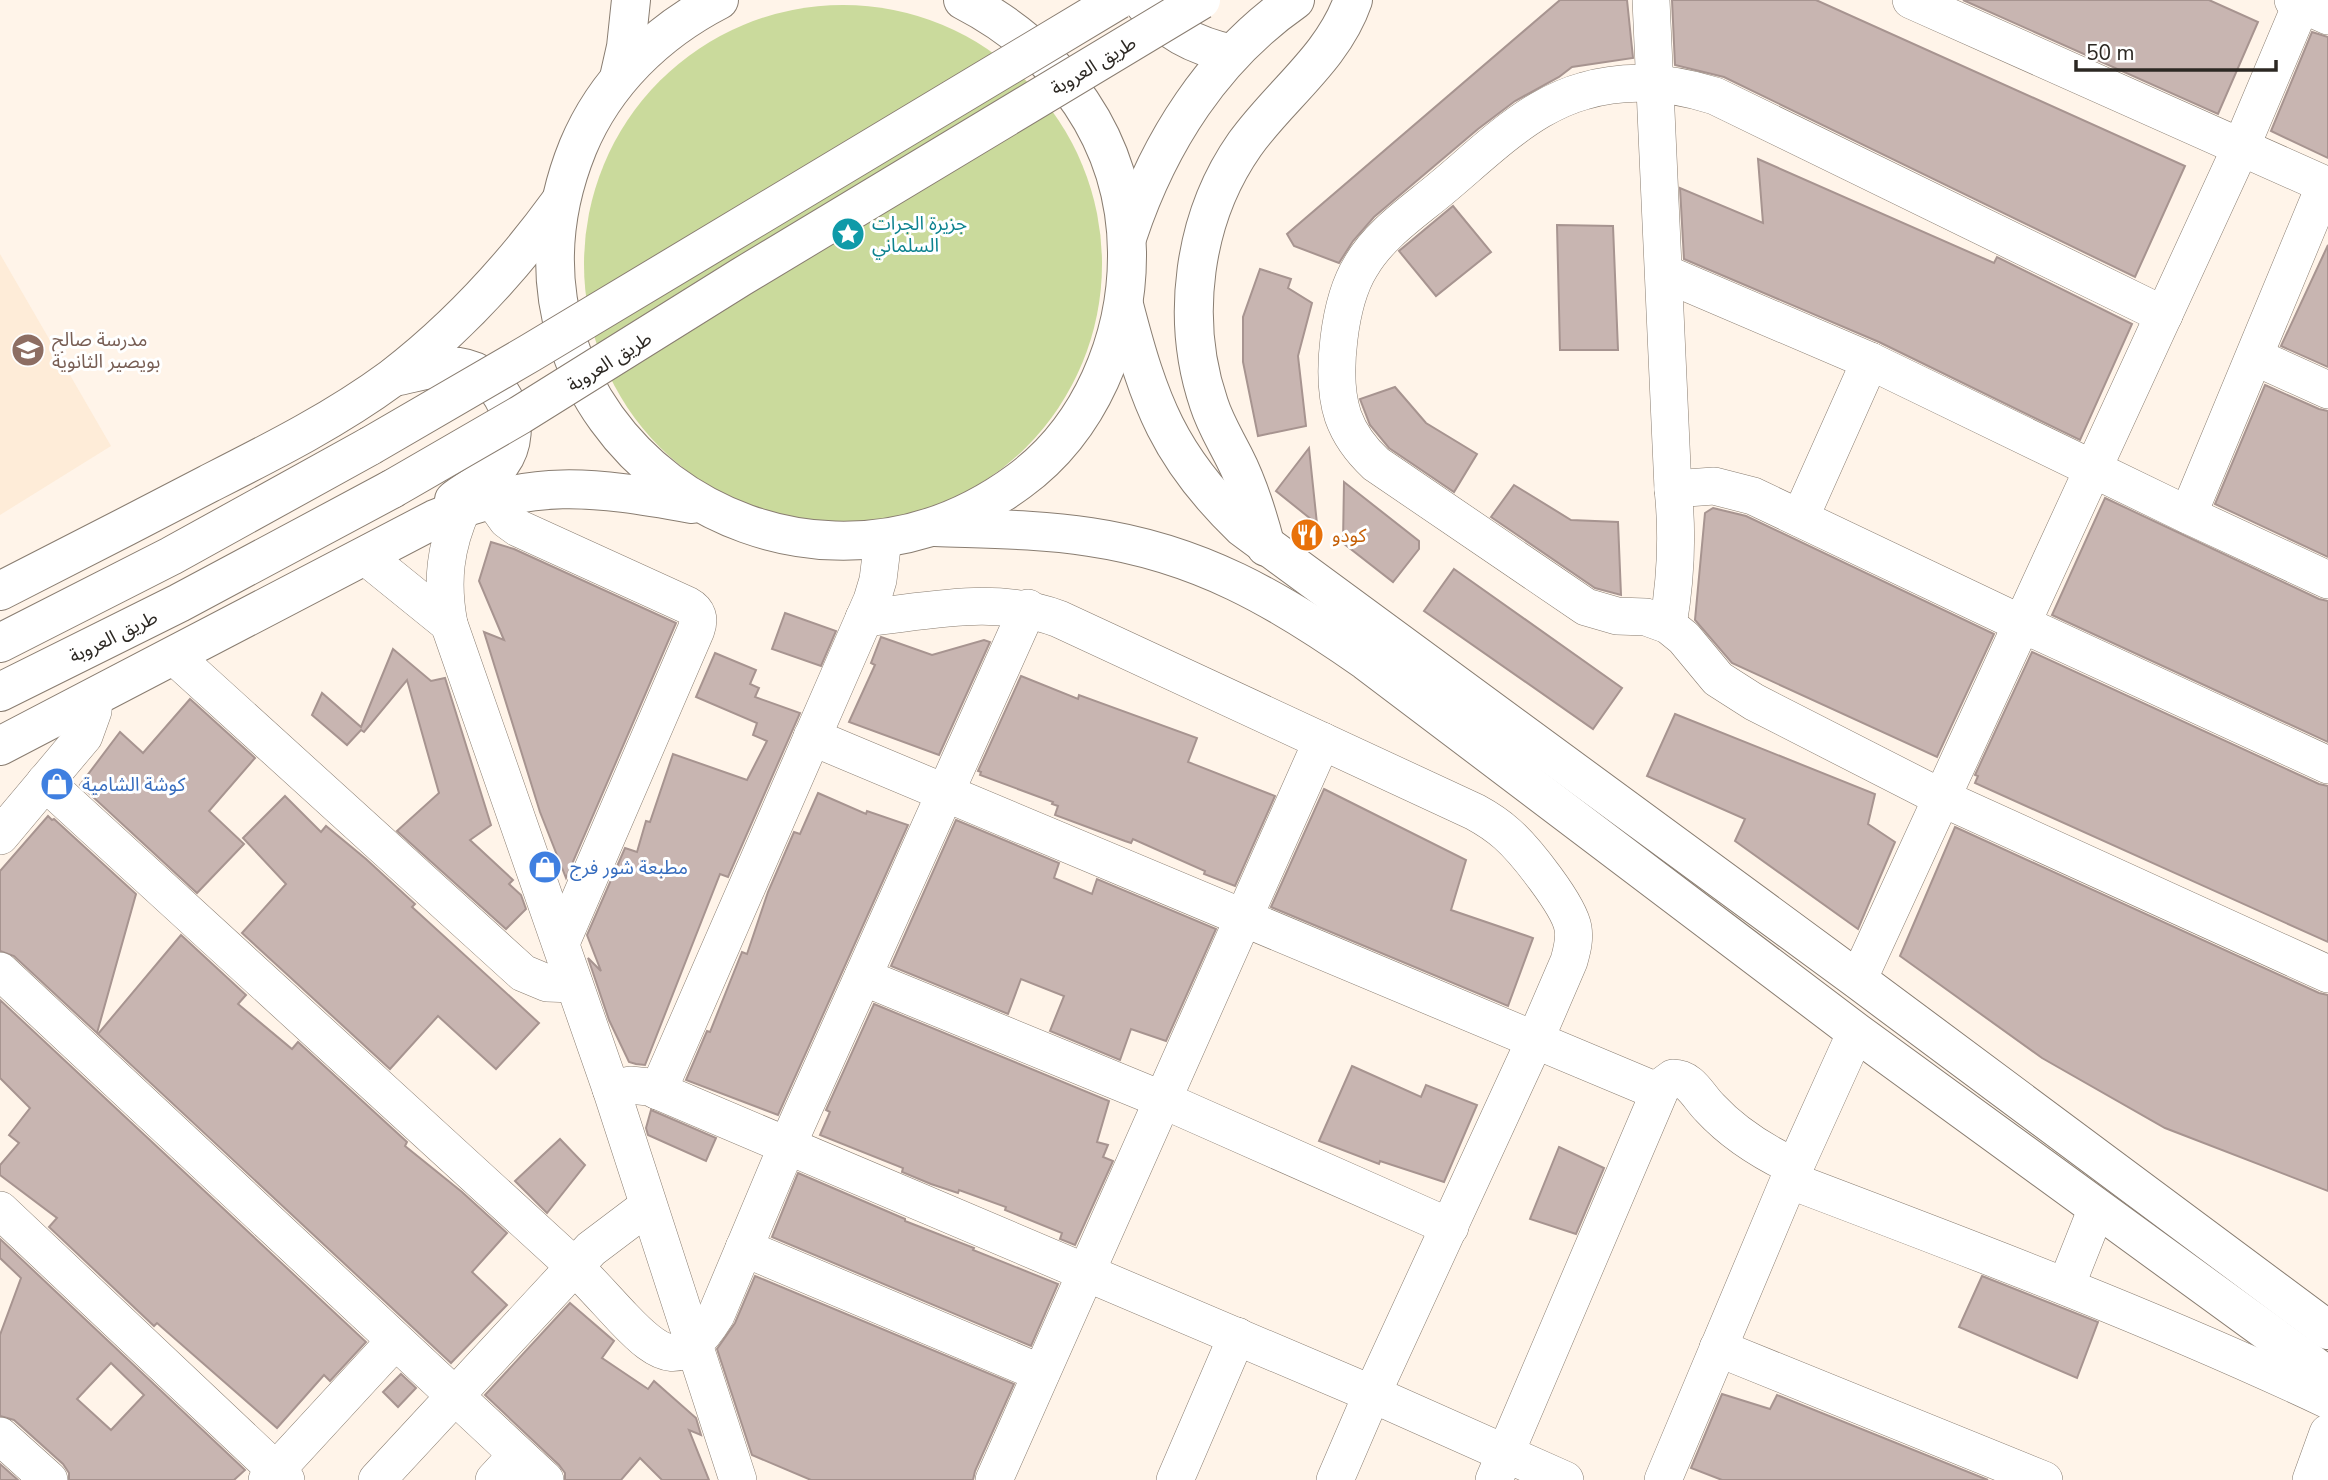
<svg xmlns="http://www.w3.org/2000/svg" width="2328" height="1480" viewBox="0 0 2328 1480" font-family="'Nunito Sans','Noto Sans Arabic',sans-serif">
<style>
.built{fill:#feecd8}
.green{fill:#cada9c}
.building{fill:#c8b5b1;stroke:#a79490;stroke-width:2;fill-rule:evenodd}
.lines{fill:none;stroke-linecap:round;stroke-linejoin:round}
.minor-casing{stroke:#897d71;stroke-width:38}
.major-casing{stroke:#897d71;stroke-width:40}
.highway-casing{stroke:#897d71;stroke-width:40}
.minor{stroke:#fff;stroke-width:37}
.major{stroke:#fff;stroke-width:38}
.highway{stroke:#fff;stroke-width:38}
.highway-bridge-casing{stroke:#897d71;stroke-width:40;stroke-linecap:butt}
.highway-bridge{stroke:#fff;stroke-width:38}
.labels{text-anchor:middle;stroke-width:6;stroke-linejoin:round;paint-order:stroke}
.street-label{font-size:19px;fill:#2c2823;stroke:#fff}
.culture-label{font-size:19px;fill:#0d838f;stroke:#fff;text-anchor:start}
.education-label{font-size:19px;fill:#785e54;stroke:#fff;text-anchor:start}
.food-label{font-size:19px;fill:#c56008;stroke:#fff;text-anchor:start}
.shop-label{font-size:19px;fill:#366cbe;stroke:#fff;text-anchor:start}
</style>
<rect width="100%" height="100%" fill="#fff4e9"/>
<path class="built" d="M0,254l111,192 -111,69z"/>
<circle class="green" cx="843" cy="264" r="259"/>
<g class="building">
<path d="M1560,0h67l6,58 -61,9 -13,10 -44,24 -37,28 -104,88 -21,24 -14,22 -45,-17 -7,-12z"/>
<path d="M1672,0h144l369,166 -50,111 -411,-200 -49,-12z"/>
<path d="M1963,0h246l49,22 -40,92z"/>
<path d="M2312,32l16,5v121l-57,-27z"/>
<path d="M1758,159l236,104 3,-6 135,67 -52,116 -201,-98 -195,-83 -4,-71 83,35z"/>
<path d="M1453,206l38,46 -55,44 -37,-45z"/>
<path d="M1557,225l56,1 5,124h-58z"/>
<path d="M2328,245v122l-47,-21z"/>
<path d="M1260,269l31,10 -3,9 24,15 -14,53 8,70 -48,10 -15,-74v-45z"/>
<path d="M2265,385l54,24 9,2v146l-113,-53z"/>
<path d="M1395,387l31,36 51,31 -23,38 -65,-44 -19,-23 -10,-26z"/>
<path d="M1309,448l8,76 -41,-33z"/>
<path d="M1344,482l75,59v8l-26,33 -50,-39z"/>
<path d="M1514,485l57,35 47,2 3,73 -26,-7 -104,-71z"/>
<path d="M2105,498l214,101 9,2v141l-276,-127z"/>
<path d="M1713,508l33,8 248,118 -57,123 -205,-94 -37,-43 10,-107z"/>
<path d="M491,542l23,7 162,74 -110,255 -26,-66 -56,-180 20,8 -25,-59z"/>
<path d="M1454,569l168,119 -29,41 -169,-118z"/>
<path d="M785,613l51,18 -15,35 -49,-17z"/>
<path d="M881,637l51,18 52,-15 6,2 -51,113 -90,-33 26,-57 -4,-2z"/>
<path d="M393,649l38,32 14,-3 46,147 -21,15 43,40 -4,4 12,11 5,14 -20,20 -109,-98 42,-38 -32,-113 -43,52 -3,-2 -14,15 -35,-30 10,-22 39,34z"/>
<path d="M2032,652l287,132 9,2v156l-353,-159 3,-7 -3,-1z"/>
<path d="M715,653l41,17 -6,14 9,4 -4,9 45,16 -72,164 -8,-3 -75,191 -9,-1 -7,-2 -20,-42 -21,-62 13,13 -14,-36 38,-87 12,4 9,-31 4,1 23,-68 74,26 20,-39 -14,-6 4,-12 -61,-26z"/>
<path d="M1021,676l57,23 1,-4 118,43 -9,24 87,34 -40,90 -31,-12 1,-3 -72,-32 -2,4 -6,-2 -70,-26 3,-9 -6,-2 1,-2 -73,-27 1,-3 -3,-1z"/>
<path d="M190,699l65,59 -46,53 35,33 -47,49 -117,-108 40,-53 23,21z"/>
<path d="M1675,714l200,80 -7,30 27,18 -37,87 -123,-88 10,-22 -98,-43z"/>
<path d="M1324,789l142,71 -15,50 82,28 -25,68 -237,-99z"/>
<path d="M818,793l48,21 1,-3 41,14 -130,290 -92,-35 21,-49 3,1 32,-80 5,2 21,-62 26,-60 6,2z"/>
<path d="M285,796l36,36 5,-6 40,33 49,45 -3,3 127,116 -43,46 -58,-53 -48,53 -148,-136 44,-49 -43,-46z"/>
<path d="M48,816l4,4 2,-1 82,75 -39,139 -83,-77 -14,-5v-80z"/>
<path d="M956,820l103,43 -5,15 38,16 5,-15 119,50 -50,112 -35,-12 -11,31 -70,-29 14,-35 -43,-17 -13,35 -117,-48z"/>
<path d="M1955,827l364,166 9,2v196l-163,-63 -123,-70 -142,-102z"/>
<path d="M181,935l65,60 -8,9 54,45 6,-7 109,100 -2,4 57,46 45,41 -35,39 35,33 -56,58 -353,-329z"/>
<path d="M0,1000l366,342 -36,39 -6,-6 -47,53 -120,-105 -3,3 -105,-99 8,-9 -57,-43v-10l19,-22 -10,-8 21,-27 -30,-30z"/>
<path d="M874,1004l235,97 -12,41 11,3 -5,12 10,4 -38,84 -15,-6 2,-6 -57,-23 1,-3 -47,-17 -1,3 -27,-9 -29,-12 1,-4 -83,-33 10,-23 -4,-2z"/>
<path d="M1352,1066l69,31 5,-12 51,20 -33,77 -64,-21 -1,3 -60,-23z"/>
<path d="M651,1110l65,28 -10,23 -58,-26 -2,-7z"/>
<path d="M560,1139l25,26 -38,48 -32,-32z"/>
<path d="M1559,1147l45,21 -28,66 -46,-15z"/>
<path d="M798,1173l107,46v2l69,27 -1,2 85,34 -27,62 -259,-109z"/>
<path d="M0,1239l245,231 -11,10h-165v-7l-6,-9 -49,-44 -14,-4v-81l21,-57 -21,-20zM111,1363l33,32 -33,35 -34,-31z"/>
<path d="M755,1276l259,108 -39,87 -2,9h-162l-59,-25 -35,-106 18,-26z"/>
<path d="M1982,1276l116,46 -21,56 -118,-51z"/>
<path d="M570,1303l44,38 -12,17 46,31 6,-8 42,37 5,17 -12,-5 20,50h-47l-22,-22 -19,22h-56v-7l-6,-8 -74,-70z"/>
<path d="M401,1374l15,14 -18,19 -15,-15z"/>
<path d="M1722,1394l48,15 7,-14 211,85h-266l-31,-12z"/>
<path d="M0,1464l18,16h-18z"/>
</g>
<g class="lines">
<defs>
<g id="minor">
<path d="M1651,0l22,489c5,46 3,89 -5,136"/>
<path d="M1911,0l417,186"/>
<path d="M2293,0l35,16"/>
<path d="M1664,273l206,88 318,154 140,65"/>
<path d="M2164,315l-449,-219c-44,-14 -87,-18 -131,-5 -15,4 -30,11 -44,19 -34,20 -65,50 -96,76 -28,24 -64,47 -83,80 -22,35 -31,111 -18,150 7,20 18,34 33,48l210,143 31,9 29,1 22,8 16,13 34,41 36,23 188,96 386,176"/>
<path d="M2255,357l73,33"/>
<path d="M1673,489l41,-3 39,10 269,128 306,141"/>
<path d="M492,499l15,21 11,8 169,77c11,6 13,14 9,25l-135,313"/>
<path d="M463,507c-18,39 -22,75 -14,117l162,465 127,391"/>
<path d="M2188,515l137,-330"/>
<path d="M1800,518l70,-157"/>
<path d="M365,556l84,68"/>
<path d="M864,618c67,-7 131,-23 195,1l416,193c11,6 22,13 32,22 18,16 62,71 66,94 2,12 -1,22 -4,33l-34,79 -163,354 -37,86"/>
<path d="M175,657l348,316 24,10 27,1"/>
<path d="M812,737l847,355"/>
<path d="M45,782l529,484c17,17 33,35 49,52 39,41 59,52 93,-3l71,-169 241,-538"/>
<path d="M0,836l84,-100 9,-25 1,-13"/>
<path d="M0,971l545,509"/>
<path d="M863,977l300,123 287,127"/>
<path d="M1858,980l383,-833 62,-147"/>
<path d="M611,1089l19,-4 19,2 723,307 193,86"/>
<path d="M658,1091l214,-491 6,-20 5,-41"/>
<path d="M1789,1180c182,69 363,137 539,220"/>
<path d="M0,1210l286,270"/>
<path d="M744,1248l297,125"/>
<path d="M2066,1286l31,-78"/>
<path d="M1718,1348l326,132"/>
<path d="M0,1436l49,44"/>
<path d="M267,1480l128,-139"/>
<path d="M377,1480l214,-231 57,-43"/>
<path d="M494,1480l23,-25"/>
<path d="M994,1480l328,-739"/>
<path d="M1175,1480l62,-144"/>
<path d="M1494,1480l168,-394 11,-8c18,0 25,18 37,30 24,26 53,44 85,59"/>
<path d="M1663,1480l126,-300 67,-148"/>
<path d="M2311,1480l17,-47"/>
</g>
<g id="major">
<path d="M719,0c-62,32 -114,82 -141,147 -111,273 205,508 441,334 71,-52 109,-142 108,-229 -1,-112 -67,-202 -164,-252"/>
<path d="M1141,0c24,31 54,46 91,54"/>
<path d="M619,78l7,-31 5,-47"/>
<path d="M1128,235c31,-93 85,-178 167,-235"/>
<path d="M1124,305c25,97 45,152 119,223l615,452 470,350"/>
<path d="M394,377c21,-4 44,-12 65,-10 44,6 68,60 42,96 -12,17 -32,25 -47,37"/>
<path d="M935,527c52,2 104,2 155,10 109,16 188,62 276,124l490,371 472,344"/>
<path d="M1266,547c-8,-31 -17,-61 -32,-90 -9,-18 -19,-34 -25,-53 -29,-85 -16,-186 36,-260 35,-49 88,-86 108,-144"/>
<path d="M0,591c69,-35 139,-71 208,-107 63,-32 127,-64 184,-106 65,-50 120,-110 168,-176"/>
<path d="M0,746l435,-227c98,-41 156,-33 257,-15"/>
</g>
<g id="highway">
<path d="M0,643l171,-87 199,-110"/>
<path d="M0,692l179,-89 213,-114"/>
</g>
</defs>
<use href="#minor" class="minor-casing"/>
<use href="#major" class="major-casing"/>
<use href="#highway" class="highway-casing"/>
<use href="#minor" class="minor"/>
<use href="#major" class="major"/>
<use href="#highway" class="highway"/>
<defs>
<g id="highway-bridge">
<path d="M370,446l160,-93 588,-353"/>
<path d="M392,489l128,-74 221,-138 460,-277"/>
</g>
</defs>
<use href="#highway-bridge" class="highway-bridge-casing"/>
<use href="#highway-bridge" class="highway-bridge"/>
</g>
<defs>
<symbol id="sight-disc" viewBox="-11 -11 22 22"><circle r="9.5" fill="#0f9aa8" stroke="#fff"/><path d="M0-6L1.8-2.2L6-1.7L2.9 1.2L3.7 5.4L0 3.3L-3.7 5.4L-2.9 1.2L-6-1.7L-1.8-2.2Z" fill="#fff"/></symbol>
<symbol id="school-disc" viewBox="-11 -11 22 22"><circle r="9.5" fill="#8d6e63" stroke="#fff"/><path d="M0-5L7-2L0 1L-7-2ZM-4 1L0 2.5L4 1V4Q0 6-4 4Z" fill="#fff"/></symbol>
<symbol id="restaurant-disc" viewBox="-11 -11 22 22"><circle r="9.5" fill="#e8710a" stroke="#fff"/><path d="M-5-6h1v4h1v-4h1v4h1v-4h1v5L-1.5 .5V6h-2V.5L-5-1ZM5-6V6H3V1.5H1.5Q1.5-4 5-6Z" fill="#fff"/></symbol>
<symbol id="shop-disc" viewBox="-11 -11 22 22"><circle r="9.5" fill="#3f7fe0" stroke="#fff"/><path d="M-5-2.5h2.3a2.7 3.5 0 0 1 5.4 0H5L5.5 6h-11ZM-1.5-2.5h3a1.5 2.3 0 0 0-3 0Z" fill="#fff"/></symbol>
</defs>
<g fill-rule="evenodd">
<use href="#sight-disc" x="829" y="215" width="38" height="38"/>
<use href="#school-disc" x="9" y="331" width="38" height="38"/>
<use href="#restaurant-disc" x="1288" y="516" width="38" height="38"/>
<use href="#shop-disc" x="38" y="765" width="38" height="38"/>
<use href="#shop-disc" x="526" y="848" width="38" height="38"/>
</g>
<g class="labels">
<g class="street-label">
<text transform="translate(1093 65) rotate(-31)" y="7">طريق العروبة</text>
<text transform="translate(609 361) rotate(-32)" y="7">طريق العروبة</text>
<text transform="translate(113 636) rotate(-26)" y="7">طريق العروبة</text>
</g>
<g class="culture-label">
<text x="872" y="230">جزيرة الجرات<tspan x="872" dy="22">السلماني</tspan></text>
</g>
<g class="education-label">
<text x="52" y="346">مدرسة صالح<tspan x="52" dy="22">بويصير الثانوية</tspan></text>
</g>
<g class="food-label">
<text x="1332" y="542">كودو</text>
</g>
<g class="shop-label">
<text x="82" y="791">كوشة الشامية</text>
<text x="570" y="874">مطبعة شور فرج</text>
</g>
</g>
<path d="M2076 60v10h200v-10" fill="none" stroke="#2c2823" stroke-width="3.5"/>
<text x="2086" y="60" font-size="21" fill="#2c2823" stroke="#ffffff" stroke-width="5" paint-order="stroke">50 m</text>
</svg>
